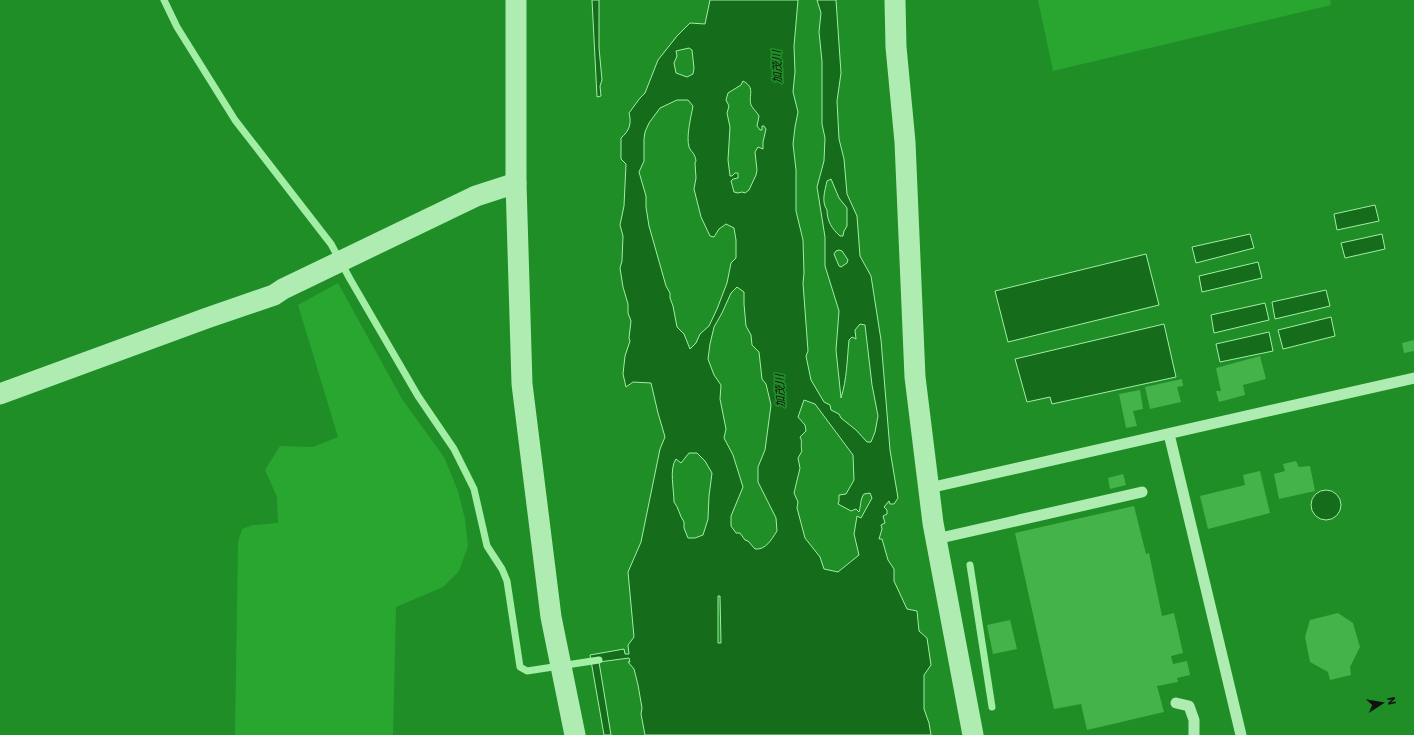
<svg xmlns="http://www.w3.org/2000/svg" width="1414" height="735" viewBox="0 0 1414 735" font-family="'IBM Plex Sans','Noto Sans JP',sans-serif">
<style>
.green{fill:#29a630}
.water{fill:#156d1c;stroke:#a1eea4;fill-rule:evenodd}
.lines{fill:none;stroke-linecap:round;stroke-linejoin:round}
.stream{stroke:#a1eea4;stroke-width:7}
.building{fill:#44b34a}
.lane{stroke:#aeecb1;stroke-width:11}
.street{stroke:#aeecb1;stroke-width:21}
.labels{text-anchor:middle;stroke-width:3.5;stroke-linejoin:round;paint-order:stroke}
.water-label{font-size:11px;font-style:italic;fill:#111;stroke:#1f8e27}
</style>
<rect width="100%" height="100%" fill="#1f8e27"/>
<g class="green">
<path d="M1038,0h292l1,5 -278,66z"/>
<path d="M338,283l64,116 42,58 14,34 7,28 3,27 -9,25 -16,16 -47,20 -3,128h-158l3,-193 4,-13 11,-4 25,-2 -1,-26 -12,-27 15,-24 33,1 25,-10 -40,-132z"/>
</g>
<g class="water">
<path d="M592,0h7v48l3,32 -2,6 1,10 -4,1z"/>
<path d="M710,0h88l-4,46 1,26 -2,20 5,20 -3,15 -2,17 3,26v41l7,29 1,33 -1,10 5,68 -2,5 5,24 13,22 6,3 1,5 8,4 2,4 15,12 11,12h4l4,-10 3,-16 -6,-31 -7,-60 -5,-1 -5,6 1,9 -4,-2 -3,3c-2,20 -2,39 -8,58l-5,-48 3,-39 -14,-45v-29l-8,-50 7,-26 1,-23 -3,-14v-63l-3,-29 2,-19 -4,-13h19l5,73 -4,28 2,38 5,20 3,35 10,22 3,40 11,20 10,64 9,110 8,48 -4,6h-4l-1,-3 -5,6 3,3v4l-4,2 2,7 -4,2 1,4 -3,10h3l6,21 6,9v12l13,28 10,2 2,20 8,7 4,27 -7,10v34l5,14 2,12h-286l-4,-21 1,-6 -4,-23 -4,-16 -6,-7h2l-1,-4 -30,4 12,73h-7l-14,-80 34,-6 1,5h4l-1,-9 6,-8 -6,-65 13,-30 19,-93 5,-12 -7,-24 -7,-30 -18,-1 -7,5 -3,-13 2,-18 5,-15 -1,-3 2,-17 -3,-8v-9l-5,-17 -3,-19 2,-7 1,-25 -3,-11 4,-19 2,-42 -5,-5v-21c8,-7 11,-14 8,-25l11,-15 5,-5 13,-33 19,-24 13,-13 15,1zM689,48l3,2 2,18 -1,6 -6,3 -11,-4 -2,-10 3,-7 -1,-5zM743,81c13,7 5,14 8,24 2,4 6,7 8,11l-2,10 3,4h2v-4h2l2,3 -3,13v7l-5,-2 -3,5 2,18 -1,5 -7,15 -4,3 -3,-1 -4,1 -4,-1 -3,-11 2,-2 5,-1v-5h-3l-3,3h-2l-2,-16 2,-33 -3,-14 2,-7 -3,-6 2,-7 13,-8zM677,100h11l5,6c-2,11 -7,30 -4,41 2,5 6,6 7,14l-1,2 1,15 -2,11 7,28 9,19 4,1 5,-8 7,-5 8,4 2,12v18l-5,5 -4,20 -10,26 -8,17 -9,8 -4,9 -6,6 -6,-15 -7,-7 -4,-21 -3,-8v-5l-4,-7 -17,-60 -3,-19v-11l-7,-24 5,-11v-22l1,-7 4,-9 11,-15zM831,179l8,19 8,10v18l-3,5 -1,5h-3c-8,-7 -13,-15 -13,-26 -6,-9 -2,-19 0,-29zM839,250l3,1 6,9 -1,3 -6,4 -2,-1 -5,-12 2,-3zM737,287l7,5v12l2,22 5,9 1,10 7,7 3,27 4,5 5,21 -6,45 -7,17v15l18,36 1,13c-6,9 -11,19 -22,18l-7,-8 -3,-1 -5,-7h-4l-5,-7v-10l12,-29 -10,-32 -9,-17 2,-9 -6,-30 1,-14 -7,-10 -6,-16 2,-15 4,-17 8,-14 9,-20zM804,400l11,4 38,51 1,25 -8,14 -7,1v6l-1,3 13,7 5,-2 3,3c2,-6 1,-13 5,-18l6,-1 2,5 -11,20 -4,-2 -3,18 5,21 -21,17 -14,-3 -4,-12 -15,-19 -8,-30 1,-6 -4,-9 6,-25 -2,-10 4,-7c-2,-5 1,-9 -2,-14l6,-6 -1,-6 -7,-8zM689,453h8l8,8 7,12 -3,23 -1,23 -5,16 -8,3h-7l-4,-10v-6c-5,-7 -5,-14 -10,-20 0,-13 -5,-33 2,-43l5,4zM718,596h2l1,47h-3z"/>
<path d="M1375,205l4,16 -42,9 -3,-16z"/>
<path d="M1250,234l4,14 -58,15 -4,-16z"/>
<path d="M1382,234l3,15 -40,9 -4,-15z"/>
<path d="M1146,254l13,51 -151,37 -13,-51z"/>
<path d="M1258,262l4,16 -60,14 -3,-16z"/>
<path d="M1326,290l4,16 -55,13 -3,-17z"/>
<path d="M1265,303l4,17 -55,13 -3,-18z"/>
<path d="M1331,317l4,19 -52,13 -5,-19z"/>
<path d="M1164,324l12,53 -124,27 -2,-7 -23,5 -12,-43z"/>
<path d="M1269,332l4,19 -53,11 -4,-18z"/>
<circle cx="1326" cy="505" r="15"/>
</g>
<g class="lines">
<g class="stream">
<path d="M164,0l13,27 58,93 96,124 19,35 68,117 36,53 20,40 13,57 15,23 5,12 13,86 7,4 72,-11"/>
<path d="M970,565l22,142"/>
</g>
</g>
<g class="building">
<path d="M1414,340v11l-10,2 -2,-10z"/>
<path d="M1260,356l6,23 -23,6 2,10 -26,7 -3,-11h5l-5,-23z"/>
<path d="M1182,379l1,7 -6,1 4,15 -31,7 -5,-22z"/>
<path d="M1140,390l3,19 -10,2 4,15 -11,2 -7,-34z"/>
<path d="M1296,461l3,6 11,-1 5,25 -36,8 -5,-25 11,-3 -2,-7z"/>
<path d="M1260,471l10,42 -62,16 -8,-33 45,-11 -2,-10z"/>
<path d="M1123,474l3,11 -16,4 -2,-11z"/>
<path d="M1134,506l12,48 3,-1 13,63 12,-3 9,40 -12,3 2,8 14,-3 3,14 -13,3 1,4 -21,4 7,26 -77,18 -6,-26 -27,5 -39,-176z"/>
<path d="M1338,613l15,10 7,24 -10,20 1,8 -21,5 -2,-8 -18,-10 -5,-25 5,-17z"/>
<path d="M1010,620l7,29 -24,5 -6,-29z"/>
</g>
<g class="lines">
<g class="lane">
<path d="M1169,434l72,301"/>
<path d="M929,488l485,-110"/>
<path d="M936,539l206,-47"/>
<path d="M1176,703l13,3 5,14v15"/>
</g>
<g class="street">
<path d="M516,0v183l6,201 29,233 24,118"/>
<path d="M895,0l1,47 9,95 10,235 18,146 40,212"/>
<path d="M0,394l207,-76 67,-23 9,-6 193,-93 40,-13"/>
</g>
</g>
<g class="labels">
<g class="water-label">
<text transform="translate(777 67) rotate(-92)" y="4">加茂川</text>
<text transform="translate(780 391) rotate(-92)" y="4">加茂川</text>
</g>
</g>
<g transform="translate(1382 703) rotate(78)" stroke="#1f8e27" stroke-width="3" paint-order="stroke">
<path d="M0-3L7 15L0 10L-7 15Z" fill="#111111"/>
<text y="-6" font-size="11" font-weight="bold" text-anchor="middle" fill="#111111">N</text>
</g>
</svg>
